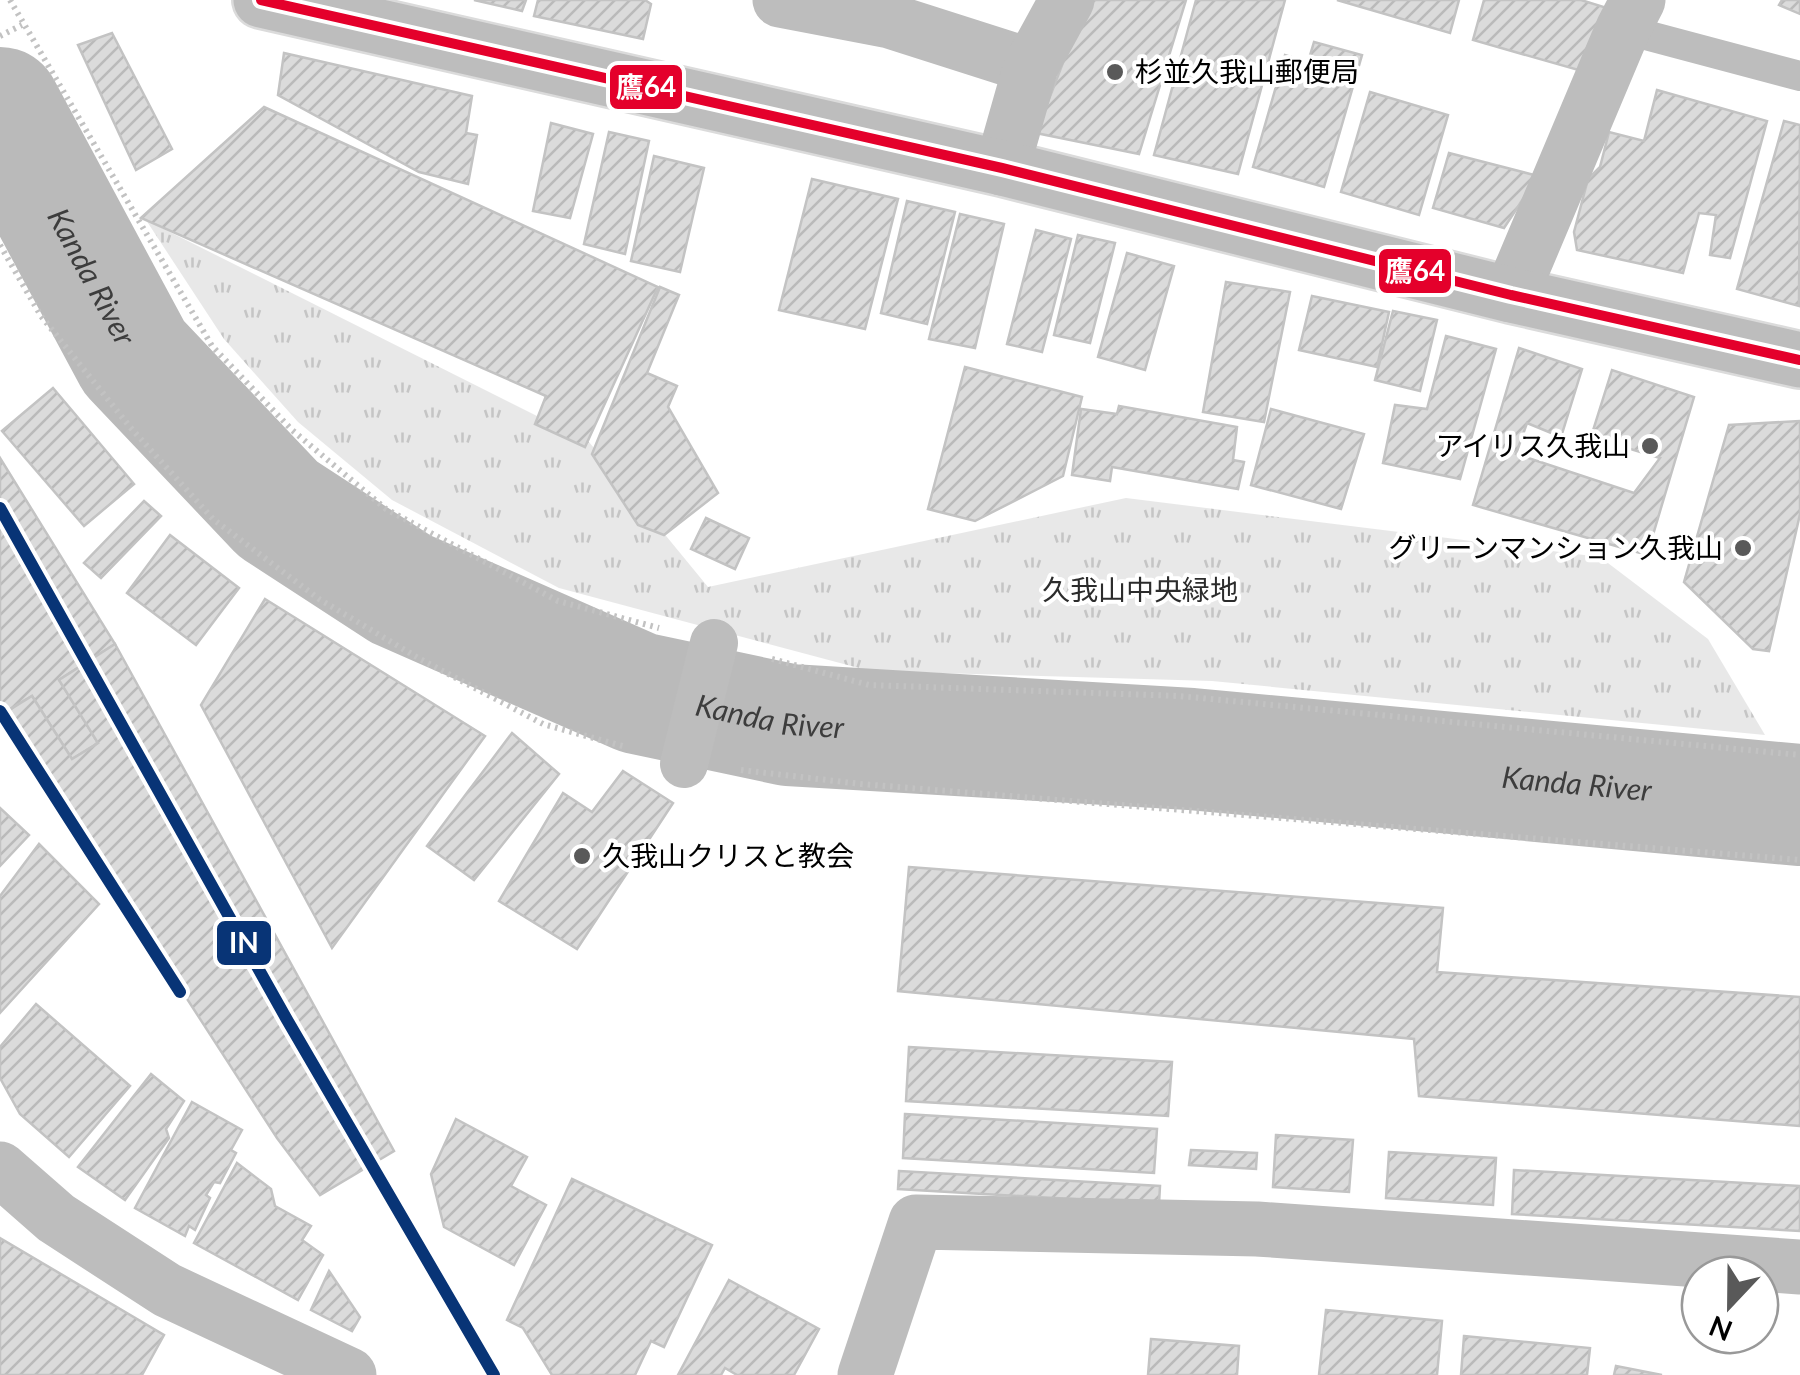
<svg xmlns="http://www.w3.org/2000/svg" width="1800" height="1375" viewBox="0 0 1800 1375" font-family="Lato,'Noto Sans JP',sans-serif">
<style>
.park{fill:url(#park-tufts)}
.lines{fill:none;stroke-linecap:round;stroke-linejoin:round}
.river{stroke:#bababa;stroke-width:122}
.building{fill:url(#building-hatch);stroke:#c3c3c3;stroke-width:2.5}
.primary-casing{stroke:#dbdbdb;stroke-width:60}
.path{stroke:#c2c2c2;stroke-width:6;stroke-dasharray:2.5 5;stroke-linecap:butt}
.service{stroke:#bdbdbd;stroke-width:30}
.pedestrian{stroke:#bdbdbd;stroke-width:48}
.minor{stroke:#bdbdbd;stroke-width:55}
.primary{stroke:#bdbdbd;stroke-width:55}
.bus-1-casing{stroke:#fff;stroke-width:18}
.bus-1{stroke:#e4002b;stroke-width:10}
.rail-1-casing{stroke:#fff;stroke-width:20}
.rail-1{stroke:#083476;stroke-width:12}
.poi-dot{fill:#595959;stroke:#fff;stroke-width:4}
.labels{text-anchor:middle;stroke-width:8;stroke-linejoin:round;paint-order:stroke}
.poi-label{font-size:28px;fill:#000;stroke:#fff;text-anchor:start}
.park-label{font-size:28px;fill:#2c2c2c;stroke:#fff}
.water-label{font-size:30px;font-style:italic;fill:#3d3d3d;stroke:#fff}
.line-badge{stroke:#fff;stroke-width:4}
.badge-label{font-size:28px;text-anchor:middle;font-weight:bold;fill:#fff}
</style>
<defs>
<pattern id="park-tufts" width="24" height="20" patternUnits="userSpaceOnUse" patternTransform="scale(2.5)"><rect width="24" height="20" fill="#e8e8e8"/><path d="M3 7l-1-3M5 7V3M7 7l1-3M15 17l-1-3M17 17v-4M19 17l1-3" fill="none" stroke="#c5c5c5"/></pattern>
<pattern id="building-hatch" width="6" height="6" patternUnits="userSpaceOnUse" patternTransform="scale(2.5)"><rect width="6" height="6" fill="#dbdbdb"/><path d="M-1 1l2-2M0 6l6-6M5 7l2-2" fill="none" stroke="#bababa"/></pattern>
</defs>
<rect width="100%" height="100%" fill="#fff"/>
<path class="park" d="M146,220l443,222 119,145 418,-89 474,59 108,82 57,96 -553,-54 -342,-10 -311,-83 -167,-88 -94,-78 -74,-83z"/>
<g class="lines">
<path class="river" id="s1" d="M0,108l134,249 144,152 123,80 237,104 151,32 402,24 609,56"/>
</g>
<g class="building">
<path d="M474,0h52l-4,11z"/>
<path d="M538,0h107l6,4 -8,35 -109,-23z"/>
<path d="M1087,0h99l-47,154 -103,-21z"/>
<path d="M1196,0h89l-47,174 -84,-19z"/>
<path d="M1337,0h122l-9,33z"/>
<path d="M1484,0h97l26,8 -18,65 -116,-33z"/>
<path d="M1782,0h18v14l-21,-9z"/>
<path d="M112,33l60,116 -36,21 -58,-125z"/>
<path d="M1314,42l48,13 -38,132 -71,-20 32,-112 23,7z"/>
<path d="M284,53l188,43 -6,37 11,2 -9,49 -49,-12 -141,-77z"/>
<path d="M1657,90l110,31 -37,137 -20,-3 6,-40 -17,-2 -16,60 -106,-23 -3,-18 14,-53 12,-12 9,-35 35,9z"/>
<path d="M1370,92l78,23 -29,100 -78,-23z"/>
<path d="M264,107l394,180 -73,160 -50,-23 11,-28 -405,-178z"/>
<path d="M1784,121l16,4 -1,181 -62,-17z"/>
<path d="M551,123l42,11 -23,84 -37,-7z"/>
<path d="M609,132l40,9 -24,113 -41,-10z"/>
<path d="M1449,153l89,23 -34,52 -71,-20z"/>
<path d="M654,156l50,12 -24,104 -49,-11z"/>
<path d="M812,179l86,20 -33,130 -86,-19z"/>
<path d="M907,201l48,11 -28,112 -46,-11z"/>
<path d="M960,214l44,10 -29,124 -46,-9z"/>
<path d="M1036,230l35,9 -29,113 -35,-8z"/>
<path d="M1078,235l37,8 -25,100 -36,-8z"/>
<path d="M1127,253l47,13 -29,104 -47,-13z"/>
<path d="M1226,282l64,10 -26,130 -61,-10z"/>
<path d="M660,287l19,8 -32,78 30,13 -9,21 50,86 -54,42 -26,-10 -46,-71z"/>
<path d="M1312,296l77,16 -12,55 -78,-17z"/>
<path d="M1393,311l44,9 -17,71 -45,-11z"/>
<path d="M1446,336l50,13 -36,130 -77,-16 12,-58 32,4z"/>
<path d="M1519,348l63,21 -21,68 -34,-14 -11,31 118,39 26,-35 -69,-21 21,-67 82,27 -47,158 -174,-50z"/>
<path d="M965,367l117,30 -19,79 -88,45 -47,-12z"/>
<path d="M53,388l81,96 -50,42 -82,-95z"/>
<path d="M1119,406l118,21 -4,33 11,2 -6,27 -126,-22 -2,14 -38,-6 9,-66 36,5z"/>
<path d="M1271,409l93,25 -23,75 -90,-24z"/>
<path d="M1800,421v93l-31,137 -16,-2 -69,-67 45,-157z"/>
<path d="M0,458l115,186 -56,36 39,63 -26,16 -40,-63 -32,19z"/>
<path d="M144,501l17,15 -60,62 -17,-15z"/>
<path d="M706,518l43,20 -14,31 -44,-20z"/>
<path d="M170,535l69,53 -43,57 -69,-52z"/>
<path d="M265,599l220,137 -153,212 -131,-243z"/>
<path d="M115,644l279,507 -74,44 -43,-57 -274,-424 29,-18 40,63 26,-16 -39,-63z"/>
<path d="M512,733l47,41 -85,106 -47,-34z"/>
<path d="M623,771l50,32 -96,146 -78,-48 64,-108 29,19z"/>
<path d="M0,808l29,27 -29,31z"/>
<path d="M39,844l60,60 -99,109v-117z"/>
<path d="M909,867l534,41 -6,64 363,25v129l-381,-30 -5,-57 -516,-48z"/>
<path d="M36,1004l94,82 -61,71 -49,-43 -20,-36v-31z"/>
<path d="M909,1047l263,15 -4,54 -262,-15z"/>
<path d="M151,1074l33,27 -18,28 3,9 -44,62 -47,-33z"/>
<path d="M192,1102l50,28 -11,20 5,3 -16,30 -6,-1 -8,13 4,3 -15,32 -6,-4 -4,10 -50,-28z"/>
<path d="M905,1114l252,15 -3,44 -251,-15z"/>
<path d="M456,1119l71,38 -16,29 35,19 -32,60 -70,-38 -13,-53z"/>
<path d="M1276,1135l77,5 -4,52 -76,-5z"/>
<path d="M1191,1150l66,3 -1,16 -67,-4z"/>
<path d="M1389,1152l107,6 -3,47 -107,-7z"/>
<path d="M237,1163l34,26 4,17 36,20 -9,14 21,15 -25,45 -104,-57z"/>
<path d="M1514,1170l286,16v45l-288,-17z"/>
<path d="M899,1171l261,15 -1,18 -261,-15z"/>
<path d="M572,1179l140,66 -48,102 -13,-6 -16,34h-83l-29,-47 -16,-8z"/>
<path d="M0,1238l164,97 -22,40h-142z"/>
<path d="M329,1271l31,46 -8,14 -41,-21z"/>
<path d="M729,1280l90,49 -25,46h-57l-12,-7 -4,7h-43z"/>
<path d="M1326,1310l116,11 -5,54h-118z"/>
<path d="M1464,1336l126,12 -3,27h-126z"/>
<path d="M1151,1339l88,7 -2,29h-89z"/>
<path d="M1616,1366l46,9h-48z"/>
</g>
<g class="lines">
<defs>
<path id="primary" d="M261,0l741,168 509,127 289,65"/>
</defs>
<use href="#primary" class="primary-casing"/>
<g class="path">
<path d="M10,0l202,346 80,84 94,79 172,92 101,27"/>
<path d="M0,36l22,-11"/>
<path d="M0,245l41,71 89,111 83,92 106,80 101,60 123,65 83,23"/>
<path d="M772,659l97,26 310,11 621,59"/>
<path d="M741,770l120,14 939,76"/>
</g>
<path class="service" d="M1623,29l177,47"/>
<path class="pedestrian" d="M684,764l30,-121"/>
<g class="minor">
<path d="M780,0l110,21 141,45"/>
<path d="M1002,168l29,-102 36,-66"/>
<path d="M1511,295l112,-266 15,-29"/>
<path d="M0,1169l56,49 111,72 182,85"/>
<path d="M865,1375l51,-153 341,7 543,38"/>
</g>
<use href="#primary" class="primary"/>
<defs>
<path id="bus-1" d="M261,0l741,168 509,127 289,65"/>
</defs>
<use href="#bus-1" class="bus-1-casing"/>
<use href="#bus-1" class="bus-1"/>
<defs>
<g id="rail-1">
<path d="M0,508l286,510 208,357"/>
<path d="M0,711l180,281"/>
</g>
</defs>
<use href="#rail-1" class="rail-1-casing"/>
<use href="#rail-1" class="rail-1"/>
</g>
<g class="poi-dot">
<circle cx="1115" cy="72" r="10"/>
<circle cx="1650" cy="446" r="10"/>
<circle cx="1743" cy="548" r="10"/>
<circle cx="582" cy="856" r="10"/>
</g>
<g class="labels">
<g class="poi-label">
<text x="1135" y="82">杉並久我山郵便局</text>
<text x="1630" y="456" text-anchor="end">アイリス久我山</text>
<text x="1723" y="558" text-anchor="end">グリーンマンション久我山</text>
<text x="602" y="866">久我山クリスと教会</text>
</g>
<g class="park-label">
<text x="1140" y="600">久我山中央緑地</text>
</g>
<g class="water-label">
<text dy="10" stroke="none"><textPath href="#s1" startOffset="192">Kanda River</textPath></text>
<text dy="10" stroke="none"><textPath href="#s1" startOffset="1032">Kanda River</textPath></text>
<text dy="10" stroke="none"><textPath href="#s1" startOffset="1842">Kanda River</textPath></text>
</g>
</g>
<g class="line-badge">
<rect x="608" y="63" width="76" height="48" rx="10" fill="#e4002b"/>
<rect x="1377" y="247" width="76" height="48" rx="10" fill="#e4002b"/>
<rect x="215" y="919" width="58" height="48" rx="10" fill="#083476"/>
</g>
<g class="badge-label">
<text x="646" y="97">鷹64</text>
<text x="1415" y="281">鷹64</text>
<text x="244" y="953">IN</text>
</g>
<g transform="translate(1730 1305) rotate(202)"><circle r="48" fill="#ffffff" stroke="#999999" stroke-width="2.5"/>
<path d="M0-8L18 38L0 25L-18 38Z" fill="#595959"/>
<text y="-15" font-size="28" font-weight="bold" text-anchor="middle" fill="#000000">N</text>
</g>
</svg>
